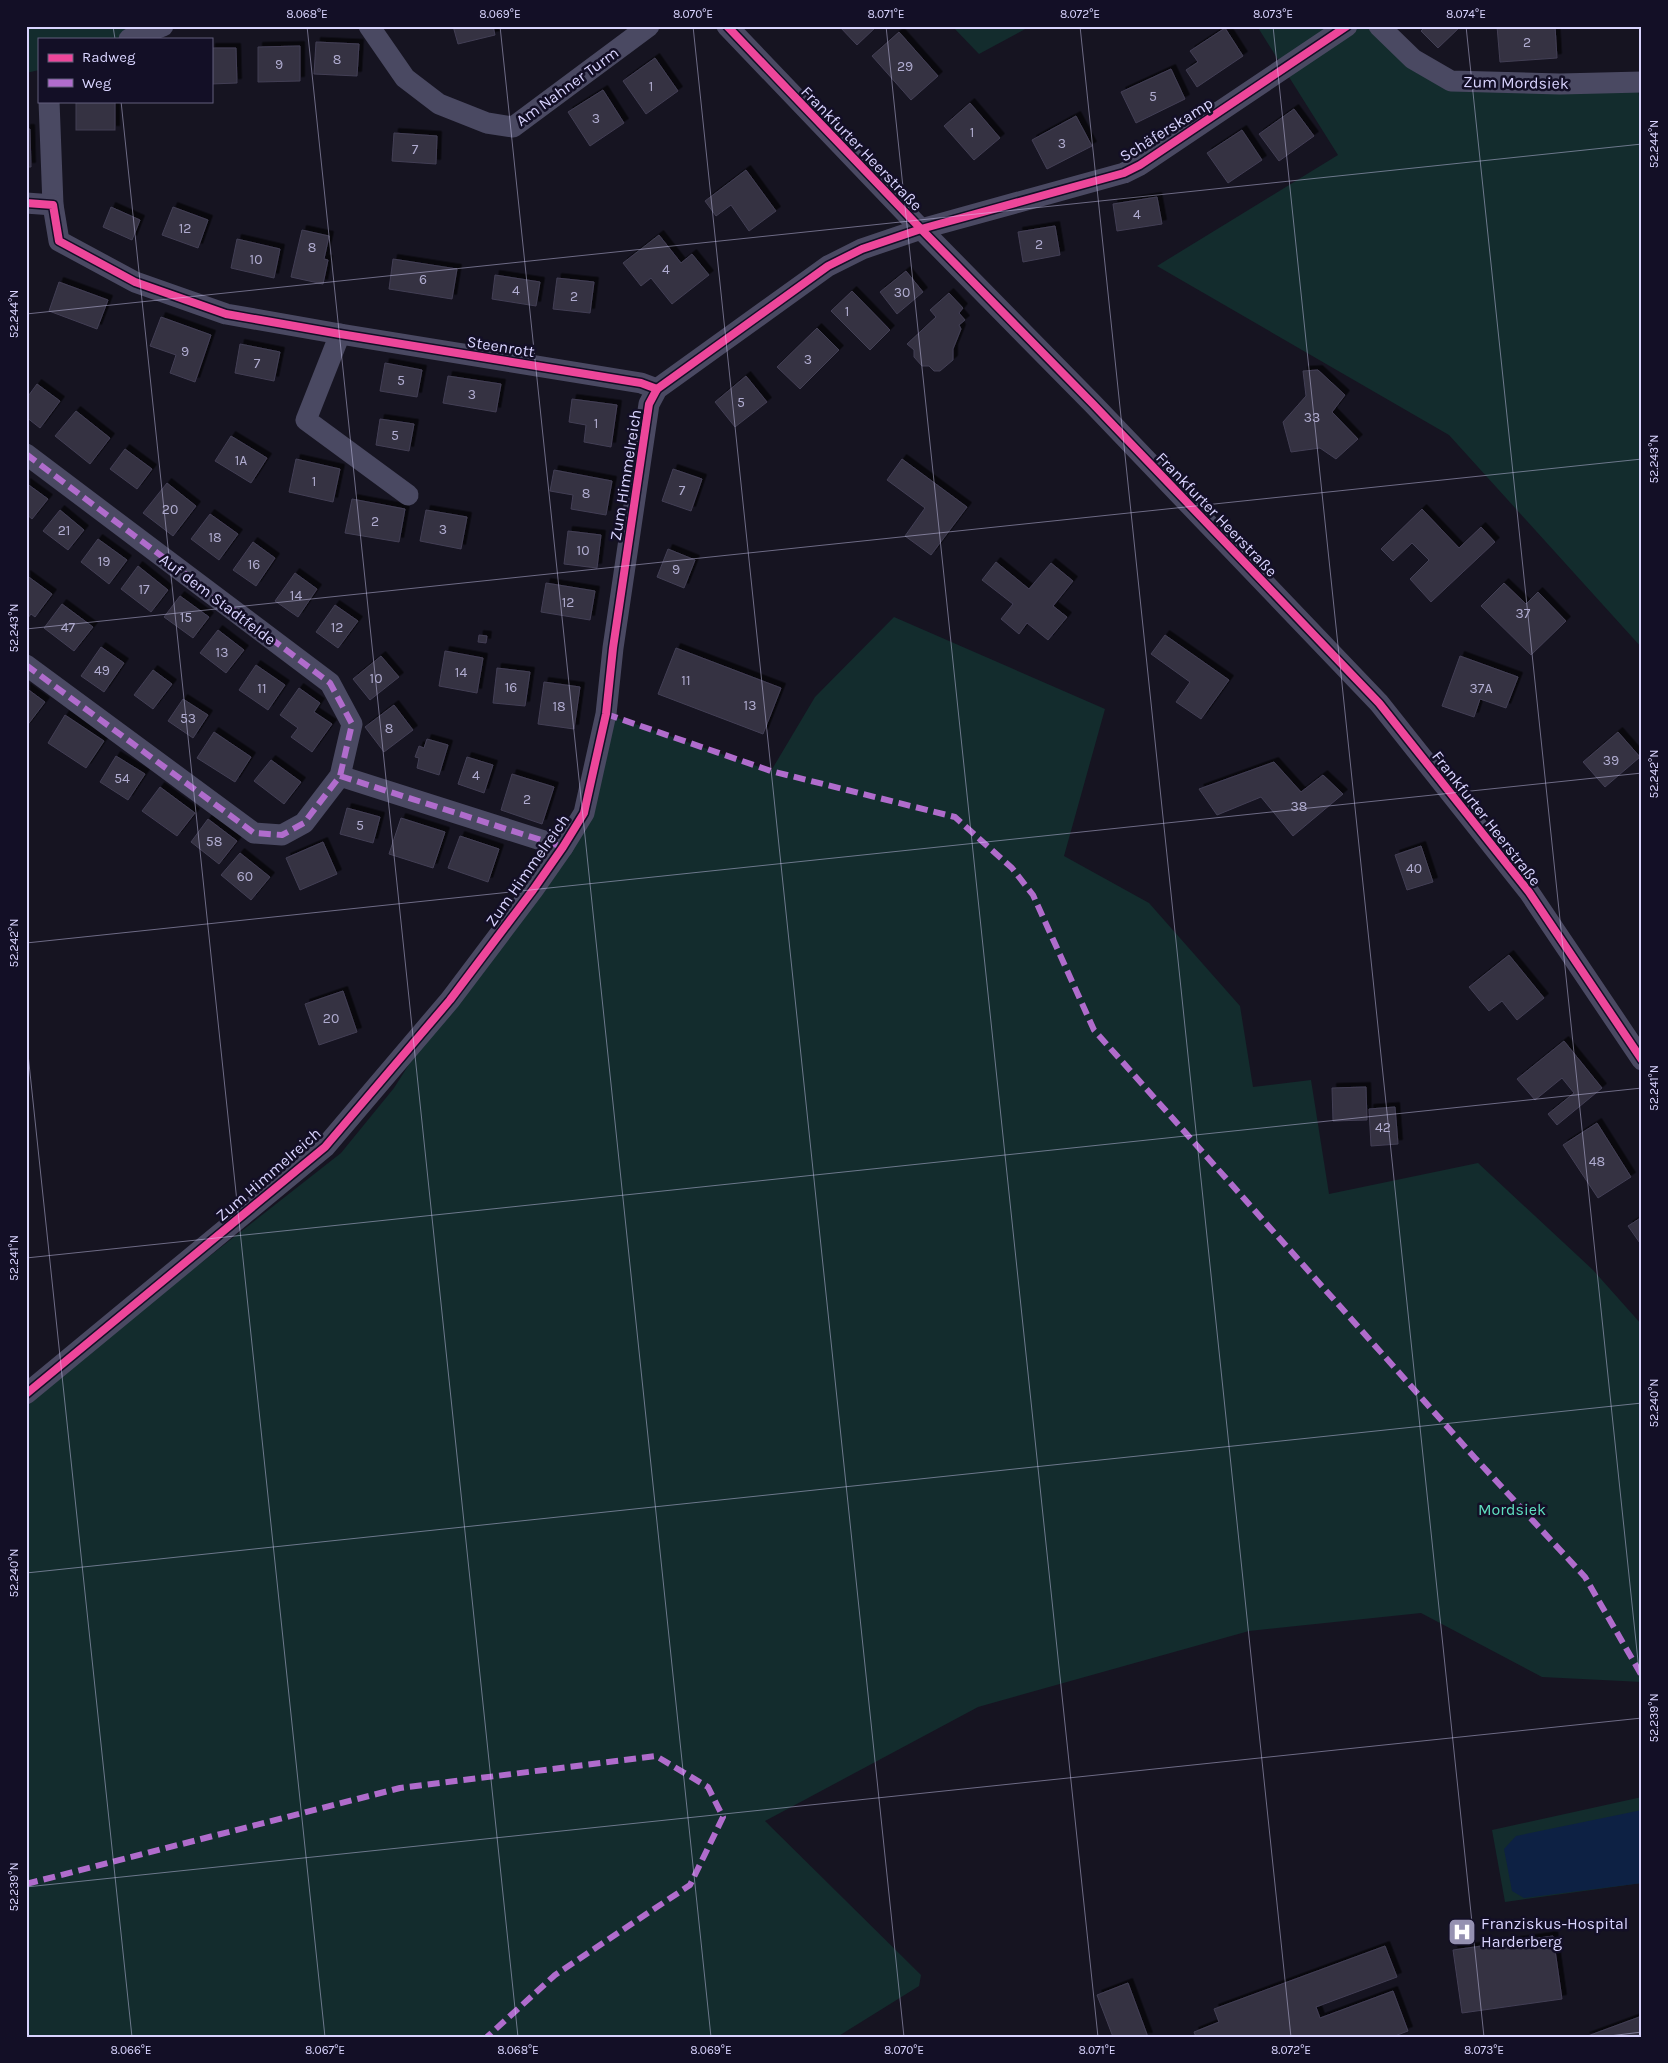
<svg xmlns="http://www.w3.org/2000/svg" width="1668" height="2063" viewBox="0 0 1668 2063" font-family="Karla,sans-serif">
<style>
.green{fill:#132c2d}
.water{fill:#0d2144}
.building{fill:#343243;stroke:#433f54;filter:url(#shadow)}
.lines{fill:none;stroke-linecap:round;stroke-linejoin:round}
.minor{stroke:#4a4962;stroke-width:21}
.quiet{stroke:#b06ccc;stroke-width:6;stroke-dasharray:12 6;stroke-linecap:butt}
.cycleway-casing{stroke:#130f26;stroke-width:11}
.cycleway{stroke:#ed469a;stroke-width:8}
.ticks{fill:none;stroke:#d9d4ff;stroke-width:1;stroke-opacity:0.45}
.labels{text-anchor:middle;stroke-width:5;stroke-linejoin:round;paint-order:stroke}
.number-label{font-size:14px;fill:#b0acd0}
.street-label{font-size:16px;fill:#d9d4ff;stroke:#130f26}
.park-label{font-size:16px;fill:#5fe0c0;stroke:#130f26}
.poi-label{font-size:16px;fill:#d9d4ff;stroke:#130f26;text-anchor:start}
.neatline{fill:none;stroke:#d9d4ff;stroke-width:2}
.ticks-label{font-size:12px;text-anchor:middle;fill:#d9d4ff}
</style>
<defs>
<filter id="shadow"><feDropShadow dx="4.5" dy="-4.5" stdDeviation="0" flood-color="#0009"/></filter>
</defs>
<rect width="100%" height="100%" fill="#161421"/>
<g class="green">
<path d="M26,26h137l-34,13h-90v31l-13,3z"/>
<path d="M952,26h79l-52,28z"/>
<path d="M1257,26h122l72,55 186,1 5,36v530l-193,-213 -292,-169 181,-111z"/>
<path d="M894,617l211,92 -41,147 85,47 91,103 13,81 58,-7 18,114 149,-31 115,107 49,55v357l-100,-5 -121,-64 -172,18 -271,76 -213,114 156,154 -2,11 -82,51h-811v-630l73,-64 242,-190 53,-65 56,-88 114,-153 42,-133 165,57 44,-74z"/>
<path d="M1642,1797v86l-137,19 -13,-72z"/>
</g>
<path class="water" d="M1642,1810v73l-118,15 -12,-7 -8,-42 12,-13z"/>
<g class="building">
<path d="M453,26h40l2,9 -37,9z"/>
<path d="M839,26h38l-20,19z"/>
<path d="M1426,26h35l-23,22 -17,-17z"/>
<path d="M1497,26h58l2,32 -57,4z"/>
<path d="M1225,28l18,28 -46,31 -11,-17 12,-8 -8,-11z"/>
<path d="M899,32l39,44 -27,24 -39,-44z"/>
<path d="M316,42l43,2 -2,32 -43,-2z"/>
<path d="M300,46v35l-42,1v-35z"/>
<path d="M211,48h25l1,35 -26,1z"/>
<path d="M655,58l23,33 -32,23 -23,-33z"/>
<path d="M1171,69l14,30 -49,24 -15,-31z"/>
<path d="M603,90l21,33 -34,23 -22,-34z"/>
<rect x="76" y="101" width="39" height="29"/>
<path d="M970,103l30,35 -26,22 -30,-34z"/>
<path d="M1294,109l20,27 -35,25 -20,-27z"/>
<path d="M1076,116l16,30 -45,23 -15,-29z"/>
<path d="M26,129h4l1,38h-5z"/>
<path d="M1242,130l20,30 -34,23 -21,-30z"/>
<path d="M394,133l43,3 -1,28 -44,-3z"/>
<path d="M746,170l30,41 -27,20 -18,-26 -15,11 -11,-15z"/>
<path d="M1157,197l5,27 -45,7 -4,-27z"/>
<path d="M111,207l29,13 -8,20 -29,-13z"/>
<path d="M173,207l35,13 -10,28 -36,-13z"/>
<path d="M1055,226l5,29 -37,7 -5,-30z"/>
<path d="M302,230l27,6 -5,23 4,1 -5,24 -32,-7z"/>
<path d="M659,235l22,28 11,-9 17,21 -37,29 -21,-26 -10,8 -18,-23z"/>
<path d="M237,239l43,10 -6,29 -43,-10z"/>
<path d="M393,259l64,10 -5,30 -63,-10z"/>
<path d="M906,271l17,21 -26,22 -17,-22z"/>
<path d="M495,275l45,7 -4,24 -44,-7z"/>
<path d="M557,278l37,4 -4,31 -37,-4z"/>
<path d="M59,282l49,18 -11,29 -48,-18z"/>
<path d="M852,291l38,39 -20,20 -39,-39z"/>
<path d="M949,293l14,15 -4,5 6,7 -6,5 2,4 -8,20v11l-13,11h-6l-5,-5h-7l-8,-9v-7l-7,-6 29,-27 -6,-7z"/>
<path d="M161,317l50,18 -16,47 -25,-9 6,-18 -26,-9z"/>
<path d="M817,328l22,22 -39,39 -23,-22z"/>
<path d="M240,344l40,8 -6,29 -39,-8z"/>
<path d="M385,363l37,7 -5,27 -37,-6z"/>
<path d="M1318,370l27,25 -13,17 26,27 -22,20 -16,-11 -29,4 -8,-30 23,-26 -3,-25z"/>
<path d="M448,376l53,8 -5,28 -53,-9z"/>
<path d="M746,376l21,26 -32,25 -20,-25z"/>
<path d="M37,384l23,17 -20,27 -14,-11v-18z"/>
<path d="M572,399l45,6 -6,42 -27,-5 2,-17 -17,-3z"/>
<path d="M76,411l34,27 -20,26 -35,-28z"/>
<path d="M380,419l34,5 -5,27 -33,-6z"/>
<path d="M231,436l36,22 -16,25 -36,-22z"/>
<path d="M125,449l27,20 -15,20 -27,-20z"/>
<path d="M296,459l44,10 -7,33 -44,-10z"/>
<path d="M902,459l65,48 -36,48 -26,-19 20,-28 -38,-28z"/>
<path d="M673,469l29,10 -11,32 -29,-10z"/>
<path d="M554,470l58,11 -6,34 -35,-6 2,-14 -23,-4z"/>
<path d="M26,483l22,16 -16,20 -6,-5z"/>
<path d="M167,483l29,23 -23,30 -30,-23z"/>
<path d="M352,499l53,10 -6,33 -54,-9z"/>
<path d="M1422,509l37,39 22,-21 14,15 -64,60 -21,-23 19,-19 -17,-17 -19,18 -12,-12z"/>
<path d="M60,510l24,20 -16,20 -25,-19z"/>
<path d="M426,510l41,7 -6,32 -41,-8z"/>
<path d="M210,514l28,20 -19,26 -28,-21z"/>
<path d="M568,531l33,4 -4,33 -33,-4z"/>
<path d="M98,539l29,21 -18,24 -28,-22z"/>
<path d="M253,542l22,16 -19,28 -23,-16z"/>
<path d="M668,549l27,11 -11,28 -27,-11z"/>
<path d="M996,562l33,27 22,-26 22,18 -20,25 14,11 -19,23 -21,-17 -8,11 -18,-15 12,-15 -31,-24z"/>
<path d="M138,566l30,24 -17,22 -30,-23z"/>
<path d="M295,573l22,16 -19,28 -23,-16z"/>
<path d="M26,575l26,19 -17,23 -4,-3 -4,5z"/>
<path d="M546,583l49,8 -5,29 -49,-8z"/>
<path d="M1504,583l22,21 12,-12 28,29 -35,34 -50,-49z"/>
<path d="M180,596l29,21 -16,21 -29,-21z"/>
<path d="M62,604l31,23 -19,24 -30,-23z"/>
<path d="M335,605l23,16 -20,27 -22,-16z"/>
<path d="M218,630l26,20 -18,23 -26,-20z"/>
<path d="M479,635l8,1 -1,7 -8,-1z"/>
<path d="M1165,635l64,45 -28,39 -25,-17 14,-20 -39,-28z"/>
<path d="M101,647l23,16 -20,29 -23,-16z"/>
<path d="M676,648l105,40 -18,46 -105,-40z"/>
<path d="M445,651l38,7 -6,35 -38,-7z"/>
<path d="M381,656l18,21 -29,23 -17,-21z"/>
<path d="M1460,656l58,21 -12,31 -26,-9 -6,18 -32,-11z"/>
<path d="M256,665l29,20 -17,25 -29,-20z"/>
<path d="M497,668l33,4 -5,34 -32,-3z"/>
<path d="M153,670l19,14 -19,25 -19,-14z"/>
<path d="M544,682l36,5 -6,42 -36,-5z"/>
<path d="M26,688l19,14 -19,25z"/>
<path d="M299,688l21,15 -6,9 18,12 -20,28 -21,-15 7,-9 -18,-13z"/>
<path d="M183,699l25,16 -15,23 -25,-17z"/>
<path d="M394,705l19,25 -29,22 -19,-25z"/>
<path d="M65,715l39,26 -18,27 -38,-25z"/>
<path d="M214,732l37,25 -16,25 -38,-24z"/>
<path d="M1618,732l22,25 -35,30 -22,-25z"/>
<path d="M427,739l21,6 -9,30 -22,-7 2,-10 -4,-1 4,-11 5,2z"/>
<path d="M116,756l29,18 -17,26 -28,-18z"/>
<path d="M467,757l26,8 -9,28 -26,-9z"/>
<path d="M271,760l30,22 -17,22 -30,-23z"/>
<path d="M1274,762l27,30 22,-17 20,19 -50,42 -32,-39 -44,18 -18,-26z"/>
<path d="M512,774l42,13 -12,37 -41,-14z"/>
<path d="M160,787l35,26 -18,23 -35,-25z"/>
<path d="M347,808l33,9 -7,26 -33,-9z"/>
<path d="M401,818l44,14 -12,36 -44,-14z"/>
<path d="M208,819l29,22 -18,23 -28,-22z"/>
<path d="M460,836l39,13 -11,33 -40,-14z"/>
<path d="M323,842l14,32 -37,16 -14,-32z"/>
<path d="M1421,846l12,36 -26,8 -12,-35z"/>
<path d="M240,853l30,24 -19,23 -30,-25z"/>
<path d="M1509,955l35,43 -27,22 -15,-19 -13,10 -20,-24z"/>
<path d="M343,991l14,41 -38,13 -14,-41z"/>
<path d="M1564,1041l38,47 -45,37 -9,-11 26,-21 -12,-15 -27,22 -18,-21z"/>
<path d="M1366,1087l1,33 -34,1 -1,-33z"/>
<path d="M1395,1107l3,37 -27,2 -2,-37z"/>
<path d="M1597,1123l34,54 -33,21 -35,-53z"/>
<path d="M1642,1217v29l-14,-20z"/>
<path d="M1553,1936l9,63 -100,14 -9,-63z"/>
<path d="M1385,1946l12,31 -81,30 4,11 73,-27 15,40 -16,6h-196l-2,-5 25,-10 -5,-13z"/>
<path d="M1128,1983l20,54h-35l-16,-42z"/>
<path d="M1642,2016v21h-57z"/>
</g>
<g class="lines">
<g class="minor">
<path d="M369,26l36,52 34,26 48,19 26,4 136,-101"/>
<path d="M727,26l194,203 172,175 286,299 150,189 113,168"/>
<path d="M1379,26l34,33 38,22 109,3 82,-2"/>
<path d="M129,39l34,-13"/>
<path d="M49,101l4,104 6,36 76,41 91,32 114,20 301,49 16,6"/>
<path d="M26,203l27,2"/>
<path d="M340,334l-34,86 102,75"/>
<path d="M26,454l304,229 22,41 -12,52 -36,47 -22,12 -28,-2 -228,-168"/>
<path d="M340,776l223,71"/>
<path d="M26,1394l299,-247 125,-147 83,-110 30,-43 21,-34 22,-99 7,-66 36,-244 8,-15 171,-123 34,-17 59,-20 203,-56 16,-8 207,-139"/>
</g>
<g class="quiet">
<path d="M26,454l304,229 22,41 -12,52 -36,47 -22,12 -28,-2 -228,-168"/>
<path d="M606,714l165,57 184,46 57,51 21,27 61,135 381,428 110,119 57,99"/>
<path d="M340,776l223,71"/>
<path d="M26,1884l374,-96 256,-32 52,31 15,30 -33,68 -135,90 -68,62"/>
</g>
<defs>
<g id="cycleway">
<path d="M727,26l194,203 172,175 286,299 150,189 113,168"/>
<path d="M26,203l27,2 6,36 76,41 91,32 114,20 301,49 16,6"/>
<path d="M26,1394l299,-247 125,-147 83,-110 30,-43 21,-34 22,-99 7,-66 36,-244 8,-15 171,-123 34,-17 59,-20 203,-56 16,-8 207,-139"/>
</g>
</defs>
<use href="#cycleway" class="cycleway-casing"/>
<use href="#cycleway" class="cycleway"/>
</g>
<path class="ticks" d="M113,26l2,13M307,26l211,2011M500,26l211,2011M693,26l211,2011M886,26l212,2011M1080,26l211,2011M1273,26l211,2011M1466,26l176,1673M121,101l204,1936M26,314l1616,-170M26,629l1616,-170M26,943l1616,-170M26,1035l106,1002M26,1258l1616,-170M26,1573l1616,-170M26,1887l1616,-169M1601,2037l41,-5"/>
<defs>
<symbol id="hospital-square" viewBox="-11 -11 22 22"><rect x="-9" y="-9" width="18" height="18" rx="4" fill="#9591b1" stroke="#130f26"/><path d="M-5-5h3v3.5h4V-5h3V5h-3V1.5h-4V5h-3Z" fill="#fff"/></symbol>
</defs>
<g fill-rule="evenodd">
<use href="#hospital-square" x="1446" y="1916" width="32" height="32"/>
</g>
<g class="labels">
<g class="number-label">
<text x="1527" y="47">2</text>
<text x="337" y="64">8</text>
<text x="279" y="69">9</text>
<text x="905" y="71">29</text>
<text x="651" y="91">1</text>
<text x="1153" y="101">5</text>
<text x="596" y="123">3</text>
<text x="972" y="137">1</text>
<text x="1062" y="148">3</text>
<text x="415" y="154">7</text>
<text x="1137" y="219">4</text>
<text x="185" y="233">12</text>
<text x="1039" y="249">2</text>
<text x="312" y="252">8</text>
<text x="256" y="264">10</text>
<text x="666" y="274">4</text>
<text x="423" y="284">6</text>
<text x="516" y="295">4</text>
<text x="902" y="297">30</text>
<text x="574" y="301">2</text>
<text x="847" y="316">1</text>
<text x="185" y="356">9</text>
<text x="808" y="364">3</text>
<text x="257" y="368">7</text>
<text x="401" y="385">5</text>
<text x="472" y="399">3</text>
<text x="741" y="407">5</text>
<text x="1312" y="422">33</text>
<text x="596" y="428">1</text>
<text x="395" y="440">5</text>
<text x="241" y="465">1A</text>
<text x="314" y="486">1</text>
<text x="682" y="495">7</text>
<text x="586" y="498">8</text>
<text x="170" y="514">20</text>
<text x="375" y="526">2</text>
<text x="443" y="534">3</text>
<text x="64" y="535">21</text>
<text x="215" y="542">18</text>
<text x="583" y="555">10</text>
<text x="104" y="566">19</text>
<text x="254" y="569">16</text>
<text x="676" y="574">9</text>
<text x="144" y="594">17</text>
<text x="296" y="600">14</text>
<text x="568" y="607">12</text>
<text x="1523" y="618">37</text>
<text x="186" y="622">15</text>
<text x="68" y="632">47</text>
<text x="337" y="632">12</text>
<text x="222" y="657">13</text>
<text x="102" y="675">49</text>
<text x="461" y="677">14</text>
<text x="376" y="683">10</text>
<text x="686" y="685">11</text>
<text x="511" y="692">16</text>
<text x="262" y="693">11</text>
<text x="1481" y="693">37A</text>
<text x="750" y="710">13</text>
<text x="559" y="711">18</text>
<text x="188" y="723">53</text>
<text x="389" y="733">8</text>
<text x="1611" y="765">39</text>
<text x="476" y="780">4</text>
<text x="122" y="783">54</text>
<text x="527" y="804">2</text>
<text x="1299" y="811">38</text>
<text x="360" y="830">5</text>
<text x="214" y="846">58</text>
<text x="1414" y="873">40</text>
<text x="245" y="881">60</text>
<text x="331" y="1023">20</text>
<text x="1383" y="1132">42</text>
<text x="1597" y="1166">48</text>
</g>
<g class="street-label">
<text transform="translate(1516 82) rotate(1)" y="6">Zum Mordsiek</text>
<text transform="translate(567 86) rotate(-36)" y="6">Am Nahner Turm</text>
<text transform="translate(1166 129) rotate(-32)" y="6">Schäferskamp</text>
<text transform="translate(862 148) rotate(46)" y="6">Frankfurter Heerstraße</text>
<text transform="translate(501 346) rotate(9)" y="6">Steenrott</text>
<text transform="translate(625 475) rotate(-81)" y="6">Zum Himmelreich</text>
<text transform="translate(1217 514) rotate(46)" y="6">Frankfurter Heerstraße</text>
<text transform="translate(218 599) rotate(37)" y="6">Auf dem Stadtfelde</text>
<text transform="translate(1487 818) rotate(52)" y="6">Frankfurter Heerstraße</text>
<text transform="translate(527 870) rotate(-55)" y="6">Zum Himmelreich</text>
<text transform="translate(268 1174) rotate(-41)" y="6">Zum Himmelreich</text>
</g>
<g class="park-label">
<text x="1512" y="1515">Mordsiek</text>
</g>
<g class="poi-label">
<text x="1481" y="1929">Franziskus-Hospital<tspan x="1481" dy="18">Harderberg</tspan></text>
</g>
</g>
<rect width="1668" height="2063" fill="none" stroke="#130f26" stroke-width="55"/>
<rect x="38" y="38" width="175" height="65" fill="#130f26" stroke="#625e7d"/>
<rect x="48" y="54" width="25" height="8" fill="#ed469a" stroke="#625e7d"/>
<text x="82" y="62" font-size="15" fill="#d9d4ff">Radweg</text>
<rect x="48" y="79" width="25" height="8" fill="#b06ccc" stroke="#625e7d"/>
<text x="82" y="88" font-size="15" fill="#d9d4ff">Weg</text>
<rect x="28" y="28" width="1612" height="2008" class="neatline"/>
<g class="ticks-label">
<text x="307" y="18">8.068°E</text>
<text x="500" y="18">8.069°E</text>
<text x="693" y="18">8.070°E</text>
<text x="886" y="18">8.071°E</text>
<text x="1080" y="18">8.072°E</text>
<text x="1273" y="18">8.073°E</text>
<text x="1466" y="18">8.074°E</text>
<text transform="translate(1654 144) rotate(-90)" y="4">52.244°N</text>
<text transform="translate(14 314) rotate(-90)" y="4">52.244°N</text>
<text transform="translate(1654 459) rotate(-90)" y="4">52.243°N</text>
<text transform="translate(14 628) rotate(-90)" y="4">52.243°N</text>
<text transform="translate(1654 774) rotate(-90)" y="4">52.242°N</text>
<text transform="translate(14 943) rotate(-90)" y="4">52.242°N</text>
<text transform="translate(1654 1088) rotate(-90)" y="4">52.241°N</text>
<text transform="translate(14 1258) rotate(-90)" y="4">52.241°N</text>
<text transform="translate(1654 1403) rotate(-90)" y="4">52.240°N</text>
<text transform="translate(14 1573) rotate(-90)" y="4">52.240°N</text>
<text transform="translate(1654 1718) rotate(-90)" y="4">52.239°N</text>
<text transform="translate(14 1887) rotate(-90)" y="4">52.239°N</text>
<text x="131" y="2054">8.066°E</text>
<text x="325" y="2054">8.067°E</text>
<text x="518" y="2054">8.068°E</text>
<text x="711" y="2054">8.069°E</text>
<text x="904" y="2054">8.070°E</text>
<text x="1097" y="2054">8.071°E</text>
<text x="1291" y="2054">8.072°E</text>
<text x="1484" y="2054">8.073°E</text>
</g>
</svg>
